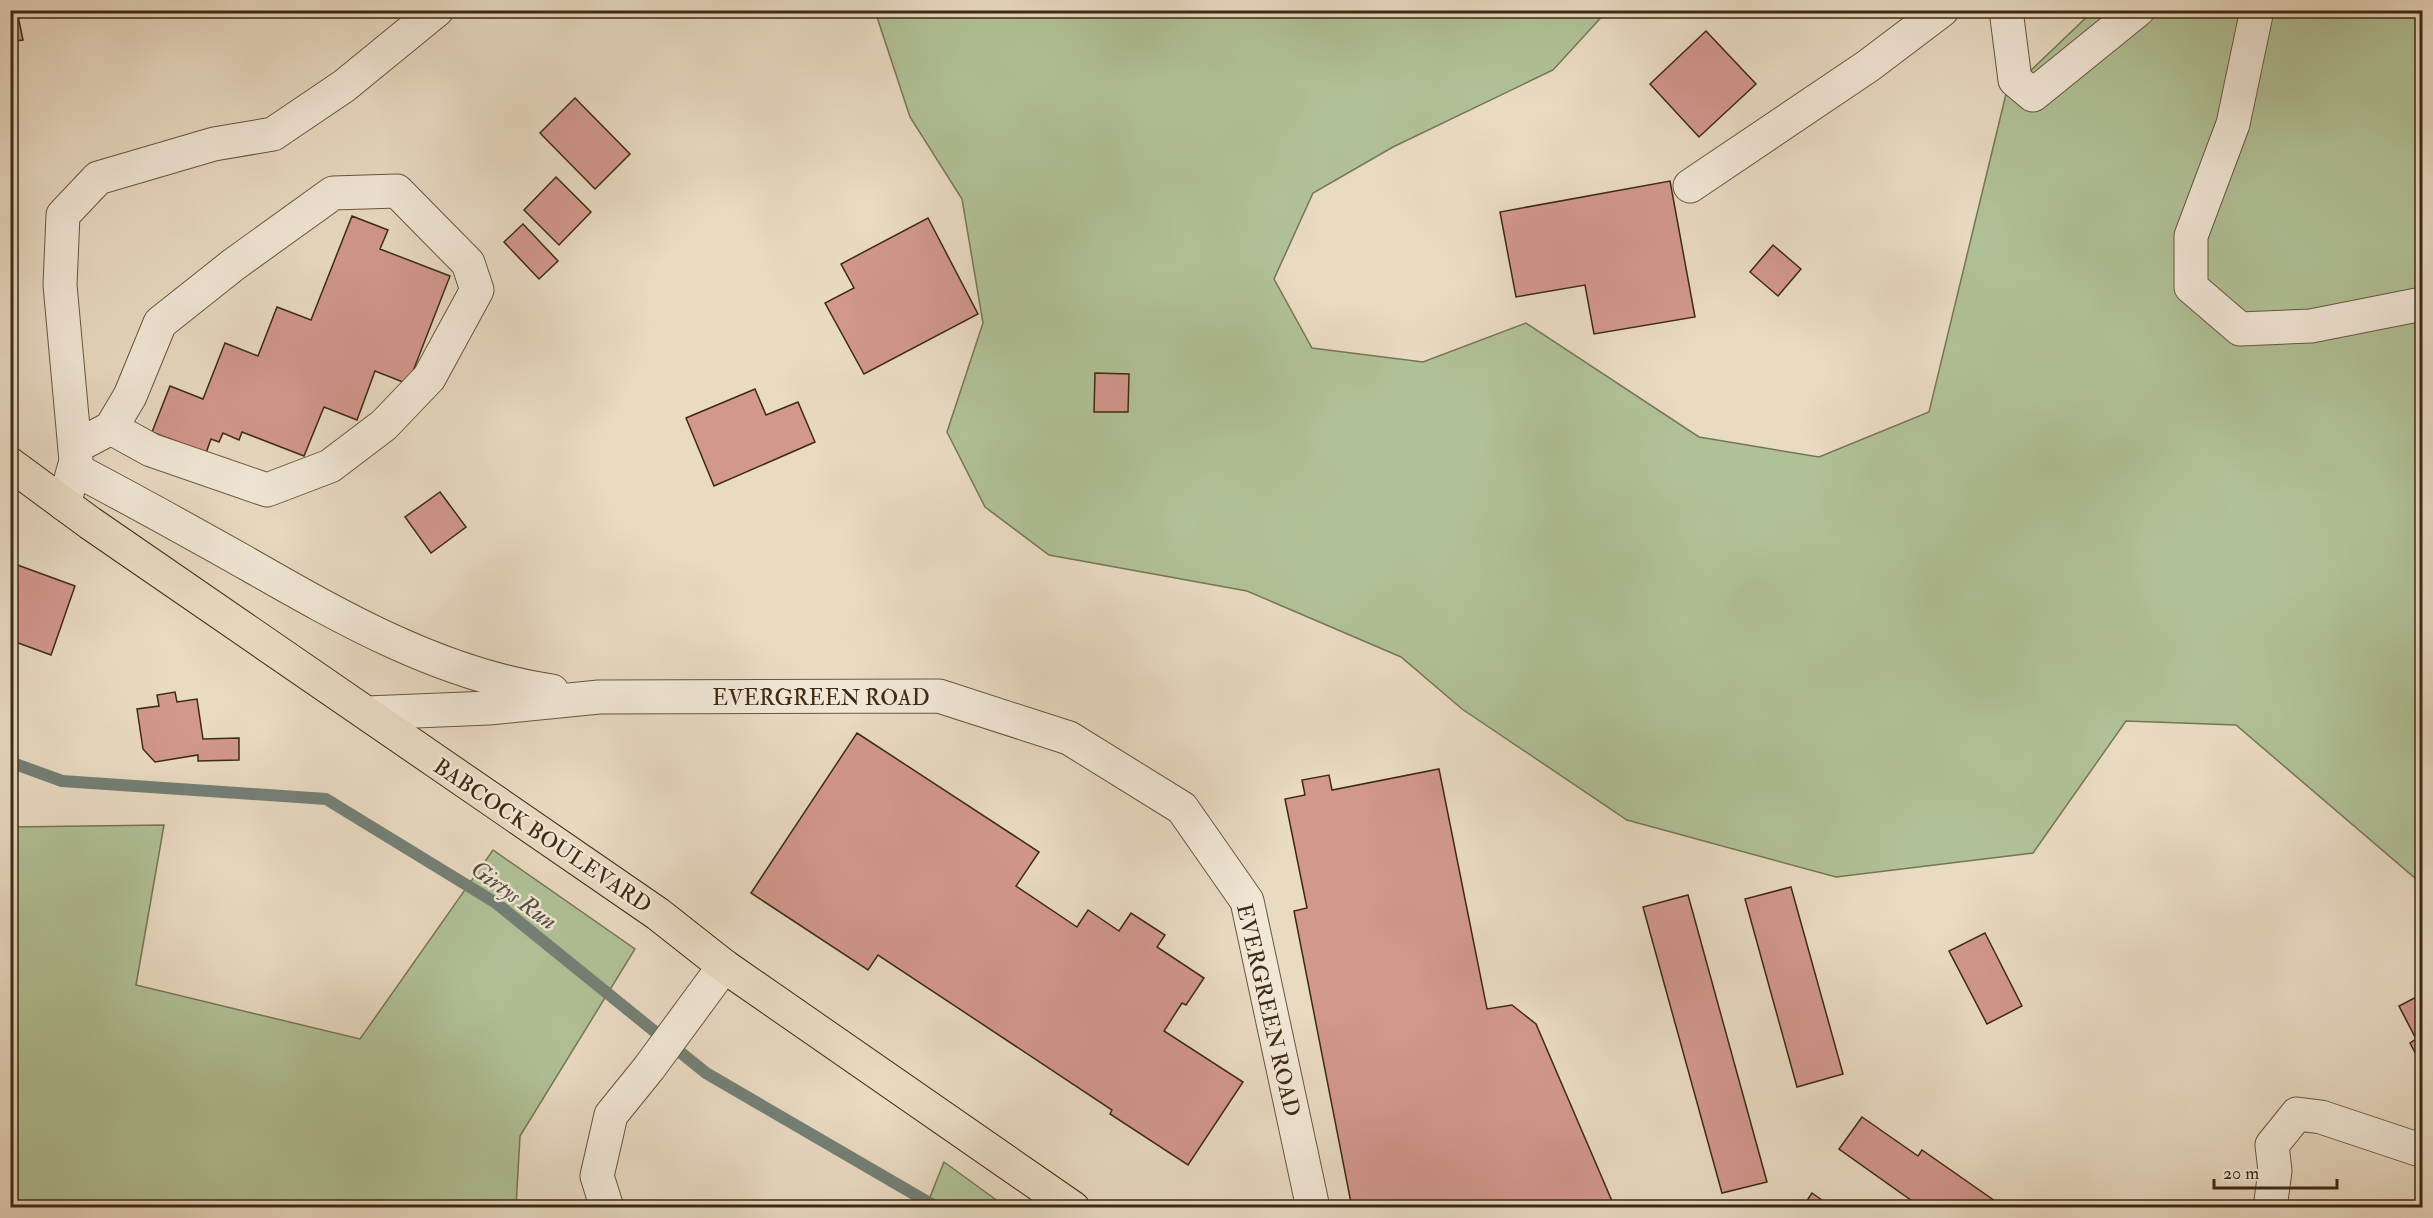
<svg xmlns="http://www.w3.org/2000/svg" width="2433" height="1218" viewBox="0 0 2433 1218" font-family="'IM FELL Double Pica',serif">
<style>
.green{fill:#b1c197;stroke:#777654;stroke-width:1.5}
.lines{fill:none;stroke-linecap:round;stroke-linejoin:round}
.stream{stroke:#748076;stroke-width:12}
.building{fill:#d2978d;stroke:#3d2a12;stroke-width:1.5}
.minor-casing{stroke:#68563e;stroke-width:35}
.major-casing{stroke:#3d2a12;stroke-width:35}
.minor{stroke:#f1e7d7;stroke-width:33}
.major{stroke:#e9dac2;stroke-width:33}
.labels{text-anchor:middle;stroke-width:5;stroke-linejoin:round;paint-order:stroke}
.street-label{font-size:22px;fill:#3d2a12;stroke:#f1e7d7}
.water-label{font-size:24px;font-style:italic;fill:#544e3c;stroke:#f1e7d7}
</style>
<rect width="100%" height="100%" fill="#e9dac2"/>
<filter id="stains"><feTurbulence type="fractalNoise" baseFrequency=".00333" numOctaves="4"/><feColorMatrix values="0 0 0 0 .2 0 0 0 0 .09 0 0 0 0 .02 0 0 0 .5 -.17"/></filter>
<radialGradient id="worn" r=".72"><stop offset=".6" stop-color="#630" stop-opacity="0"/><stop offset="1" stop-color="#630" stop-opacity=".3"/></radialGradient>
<g class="green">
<path d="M875,11h732l-54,59 -160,77 -80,46 -39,86 38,69 111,14 103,-39 173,114 120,20 110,-45 77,-318 87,-83h329v873l-186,-159 -110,-4 -93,132 -197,24 -209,-57 -165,-111 -61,-52 -154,-66 -198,-36 -64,-48 -38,-75 36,-109 -21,-124 -52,-82z"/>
<path d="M164,825l-28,160 224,54 133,-189 142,99 -115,187 -4,71h-505v-380z"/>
<path d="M944,1162l62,45h-80z"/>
</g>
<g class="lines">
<path class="stream" d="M10,762l52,19 264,18 170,104 210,170 232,135"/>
</g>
<g class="building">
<path d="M17,11l6,29 -8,1 2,13 -7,2v-43z"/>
<path d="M1706,31l50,53 -57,53 -49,-53z"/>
<path d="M575,98l55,56 -35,35 -55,-56z"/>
<path d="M556,177l35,35 -32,33 -35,-35z"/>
<path d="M1670,181l25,136 -101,17 -9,-49 -69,12 -16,-85z"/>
<path d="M352,216l36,14 -8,19 70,27 -42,108 -33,-13 -18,49 -33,-13 -20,49 -62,-24 -3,8 -16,-7 -4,9 -8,-3 -5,14 -54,-21 18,-46 33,13 22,-56 33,13 19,-49 34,13z"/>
<path d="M928,218l50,96 -114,60 -39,-71 29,-15 -13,-24z"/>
<path d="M523,224l35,37 -19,18 -35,-37z"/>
<path d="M1773,245l28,24 -23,27 -28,-24z"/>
<path d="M1095,373l34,1 -1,38h-34z"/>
<path d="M755,389l11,26 32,-13 17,40 -101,44 -28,-68z"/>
<path d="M440,492l26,35 -35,26 -26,-36z"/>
<path d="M12,563l63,23 -24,69 -41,-15z"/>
<path d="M175,692l2,10 20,-3 6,40 36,-1v22l-41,1v-6l-43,7 -12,-13 -6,-40 22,-3 -2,-11z"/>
<path d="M857,733l182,119 -23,34 61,41 11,-17 31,21 12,-18 34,22 -8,12 47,31 -18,27 -4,-2 -18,28 79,51 -55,83 -78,-51 2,-4 -234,-155 -10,15 -117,-77z"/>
<path d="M1439,769l48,240 25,-4 24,19 79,184h-263l-58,-297 13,-3 -22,-109 20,-4 -3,-15 27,-5 3,15z"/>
<path d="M1791,887l52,187 -46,13 -52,-188z"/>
<path d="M1688,895l79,287 -45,11 -79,-286z"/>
<path d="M1985,933l37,73 -35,18 -38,-73z"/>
<path d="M2422,994v64l-3,2 -9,-17 6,-4 -17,-33z"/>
<path d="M1862,1117l56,39 4,-6 83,58h-83l-83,-59z"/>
<path d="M1812,1193l21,15h-31z"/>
</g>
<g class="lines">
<defs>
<g id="minor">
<path d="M2006,10l9,70 18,15 105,-85"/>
<path d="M2257,10l-24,114 -42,112v51l49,42 71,-3 111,-22"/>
<path d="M1690,186l178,-120 74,-56"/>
<path d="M75,447l36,-19 19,-32 30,-73 73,-58 100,-72 64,-2 71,72 9,27 -48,88 -45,47 -54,41 -63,24 -116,-40 -40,-22"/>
<path d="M74,469c58,30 115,62 172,94 96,55 195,112 306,128"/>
<path d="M64,504l12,-43 -16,-176 3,-70 35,-37 116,-34 59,-10 71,-48 93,-76"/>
<path d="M367,713l122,-5 110,-11 340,-1 130,42 113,70 65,93 66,307"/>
<path d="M607,1208l-10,-32 14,-61 38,-47 75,-102"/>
<path d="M2270,1208l5,-37 -3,-26 25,-31 24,3 96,32"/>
</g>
<path id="major" d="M10,464l80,59 568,391 66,52 349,242"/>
</defs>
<use href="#minor" class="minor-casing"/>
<use href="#major" class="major-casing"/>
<use href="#minor" class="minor"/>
<use href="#major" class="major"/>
</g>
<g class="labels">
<g class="street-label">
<text x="821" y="705">EVERGREEN ROAD</text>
<text transform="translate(543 835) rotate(34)" y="8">BABCOCK BOULEVARD</text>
<text transform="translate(1269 1010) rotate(77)" y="8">EVERGREEN ROAD</text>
</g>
<g class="water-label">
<text transform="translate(514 895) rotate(36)" y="8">Girtys Run</text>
</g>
</g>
<rect width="2433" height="1218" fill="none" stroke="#e9dac2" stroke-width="36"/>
<rect x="12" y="12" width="2409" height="1194" fill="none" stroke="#3d2a12" stroke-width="3"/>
<rect x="18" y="18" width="2397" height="1182" fill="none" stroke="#3d2a12" stroke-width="1.5"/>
<path d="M2214 1179v9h123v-9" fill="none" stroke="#3d2a12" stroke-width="3"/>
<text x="2223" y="1179" font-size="18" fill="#3d2a12" stroke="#f1e7d7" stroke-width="4.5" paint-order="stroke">20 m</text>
<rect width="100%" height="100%" filter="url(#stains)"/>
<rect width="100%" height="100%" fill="url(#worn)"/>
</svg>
